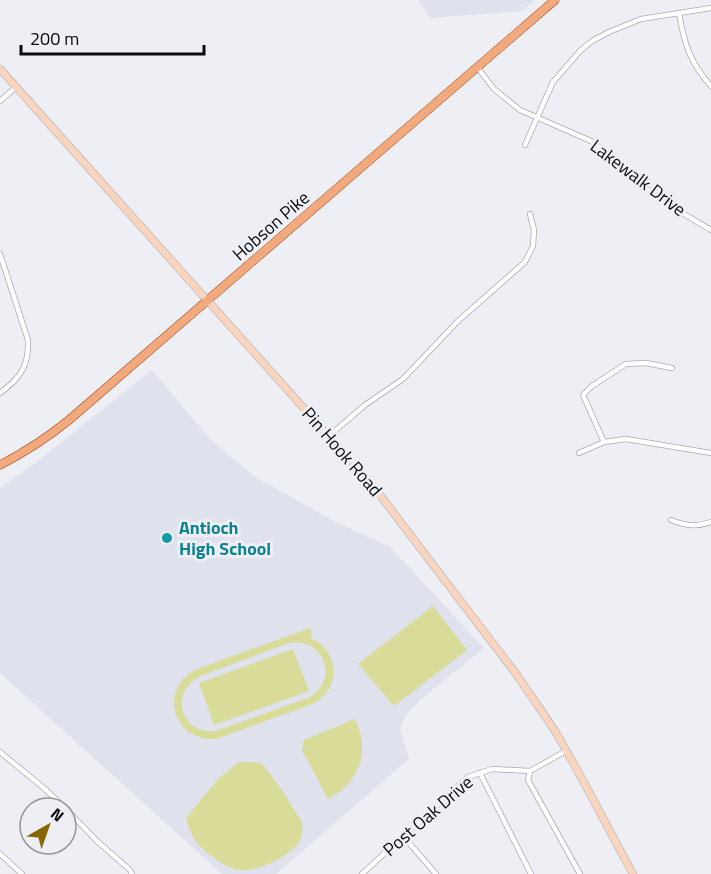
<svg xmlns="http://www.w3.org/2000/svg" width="711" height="874" viewBox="0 0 711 874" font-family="'Titillium Web',sans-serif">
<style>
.built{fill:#dfe1ec}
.green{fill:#d8dc98;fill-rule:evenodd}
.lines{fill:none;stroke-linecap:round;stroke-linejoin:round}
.street-casing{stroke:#a9aaae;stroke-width:6}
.secondary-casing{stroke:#a9aaae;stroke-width:8}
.primary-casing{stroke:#9c4c1d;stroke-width:9}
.street{stroke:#fff;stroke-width:4.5}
.secondary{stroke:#f9d4be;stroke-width:7}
.primary{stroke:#f2a97d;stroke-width:8}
.culture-dot{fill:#0f9aa8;stroke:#eeeff4;stroke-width:2}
.labels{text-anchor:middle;stroke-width:6;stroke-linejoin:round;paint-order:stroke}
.street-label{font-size:18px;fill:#0b0b0d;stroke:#eeeff4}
.culture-label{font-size:18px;font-weight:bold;fill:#0d838f;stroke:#eeeff4;text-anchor:start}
</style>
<rect width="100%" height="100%" fill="#eeeff4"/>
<g class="built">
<path d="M418,0h117l-13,11 -91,7z"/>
<path d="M152,370l59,70 44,37 79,44 56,26 94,101 -64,52 -14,15 -6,14 9,30 -133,115h-54l-222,-201v-185l34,-24z"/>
</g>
<g class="green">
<path d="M433,606l34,44 -73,56 -36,-42z"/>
<path d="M310,628l2,7 -3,2c32,14 33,54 1,68l-94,34c-44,3 -58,-51 -19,-70zM289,643c36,-6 51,39 19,55l-92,33c-37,4 -48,-42 -13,-56z"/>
<path d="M293,649l16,42 -95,34 -15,-42z"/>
<path d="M355,719c16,32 4,64 -27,80l-26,-49 2,-10z"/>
<path d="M239,762l22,1c13,15 22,28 32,45 3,5 8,11 9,16 1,5 0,14 -3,18 -9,14 -43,31 -60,28 -15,-2 -41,-22 -47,-35 -3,-5 -4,-11 -6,-17l33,-40z"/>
</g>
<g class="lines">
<defs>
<g id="street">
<path d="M679,13c5,30 11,50 32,73"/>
<path d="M478,68l16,21 26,21 71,31 39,30 16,17 23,17 42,25"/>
<path d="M0,101l16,-14"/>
<path d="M525,145l28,-63 27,-31 12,-10 17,-9 32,-13 70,-11"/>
<path d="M0,254l28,86c1,25 -7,38 -28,53"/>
<path d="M329,436l36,-31 38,-26 55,-58 67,-59 8,-16 1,-16 -4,-16"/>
<path d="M604,442l-21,-47 9,-9 34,-22 20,-1 26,5"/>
<path d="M579,453l25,-11 22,-3 85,14"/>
<path d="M671,520c15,6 25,7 40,2"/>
<path d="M0,752l45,37 20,19"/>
<path d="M530,771l-2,9 52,94"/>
<path d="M480,773l51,101"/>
<path d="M66,809l31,32 33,29 2,4"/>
<path d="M403,836l33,38"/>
<path d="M0,854l22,20"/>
<path d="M362,874l106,-97 24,-8 38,2 36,-20"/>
</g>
<path id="secondary" d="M0,69l370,413 147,193c13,20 28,40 41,61 26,45 50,92 75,138"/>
<path id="primary" d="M0,465c25,-13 47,-27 69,-45l486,-420"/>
</defs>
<use href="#street" class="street-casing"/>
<use href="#secondary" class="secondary-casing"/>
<use href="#primary" class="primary-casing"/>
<use href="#street" class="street"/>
<use href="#secondary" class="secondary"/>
<use href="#primary" class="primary"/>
</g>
<circle class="culture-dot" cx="167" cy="538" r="6"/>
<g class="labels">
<g class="street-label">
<text transform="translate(638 178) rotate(37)" y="6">Lakewalk Drive</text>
<text transform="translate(271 226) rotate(-41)" y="6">Hobson Pike</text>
<text transform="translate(342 452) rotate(49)" y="6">Pin Hook Road</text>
<text transform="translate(428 816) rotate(-41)" y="6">Post Oak Drive</text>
</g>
<g class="culture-label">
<text x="179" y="534">Antioch<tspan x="179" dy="21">High School</tspan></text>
</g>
</g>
<g transform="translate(48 826) rotate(40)"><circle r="28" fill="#eeeff4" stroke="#939498" stroke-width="1.5"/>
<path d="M0-4.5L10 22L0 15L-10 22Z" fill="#876702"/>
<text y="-9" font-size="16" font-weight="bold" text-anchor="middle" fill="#0b0b0d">N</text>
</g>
<path d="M21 45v9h183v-9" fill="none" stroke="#0b0b0d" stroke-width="3"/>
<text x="30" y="45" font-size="18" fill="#0b0b0d" stroke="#eeeff4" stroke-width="4.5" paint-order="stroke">200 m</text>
</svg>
